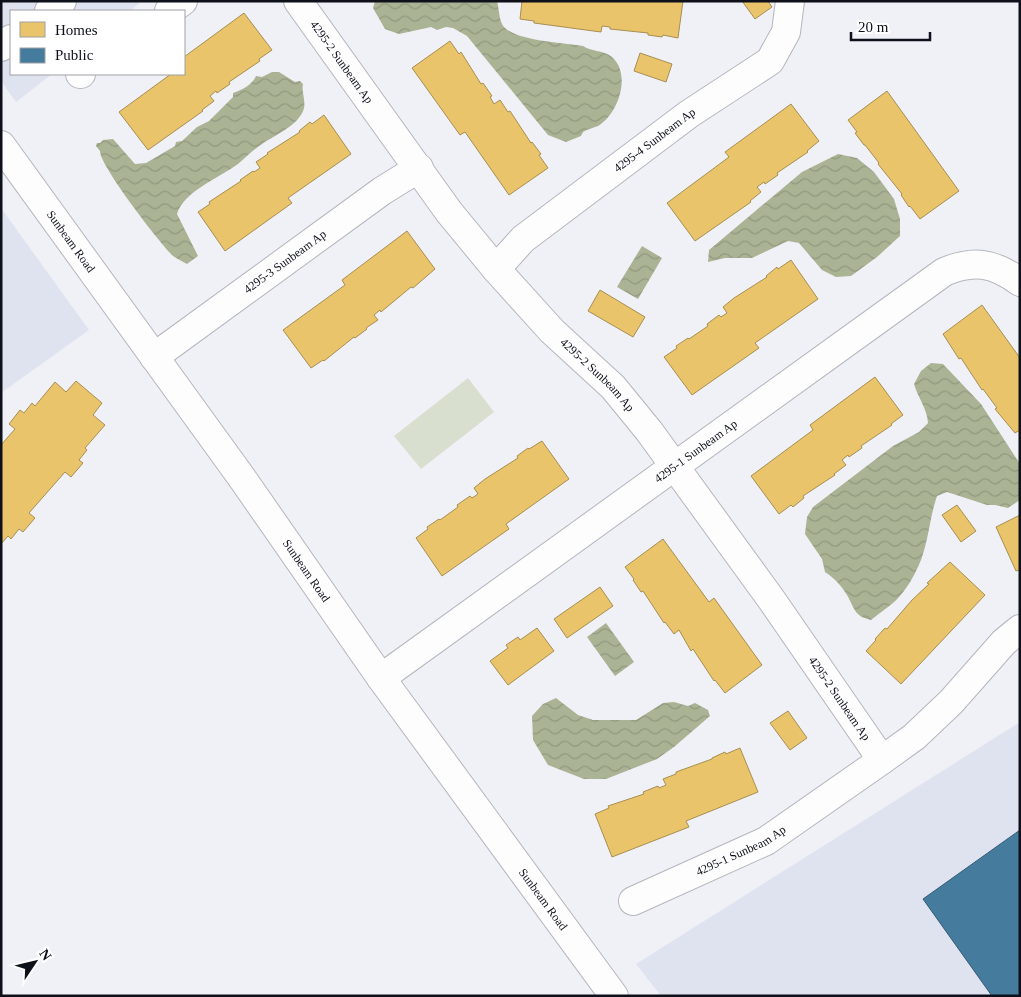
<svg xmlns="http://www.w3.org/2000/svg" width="1021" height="997" viewBox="0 0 1021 997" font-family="Georgia,serif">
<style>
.built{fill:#dfe3f0}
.park{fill:#d9dfcf}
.water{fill:url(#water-waves)}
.homes{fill:#e9c46a;stroke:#a78e52}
.public{fill:#457b9d;stroke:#345b75}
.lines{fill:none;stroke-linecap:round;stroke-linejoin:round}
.minor-casing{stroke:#b5b6bd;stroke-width:30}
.minor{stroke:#fdfdfe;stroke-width:28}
.labels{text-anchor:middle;stroke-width:5;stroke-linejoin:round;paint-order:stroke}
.street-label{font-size:12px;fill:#0e1119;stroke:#fff}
</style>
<defs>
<pattern id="water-waves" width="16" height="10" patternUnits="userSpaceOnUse" patternTransform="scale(1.25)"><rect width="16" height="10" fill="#aab394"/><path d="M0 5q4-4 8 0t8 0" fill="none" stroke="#91997f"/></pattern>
</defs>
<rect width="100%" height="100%" fill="#f0f1f7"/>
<g class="built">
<path d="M1,1h141l-12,10h-119v63h41l-36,28 -15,-21z"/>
<path d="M1,208l88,122 -88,63z"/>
<path d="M1020,722v274h-359l-25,-32z"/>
</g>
<path class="park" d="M468,378l26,34 -73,57 -27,-33z"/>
<g class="water">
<path d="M375,1h122c2,7 2,17 5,23 8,17 63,19 81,22 9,6 21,4 29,11 20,18 6,57 -14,69 -5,2 -10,3 -15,6l-2,4 -15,6 -18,-7 -81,-99 -14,-8 -7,-1 -9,3 -6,-3 -32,7 -14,-5 -12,-21z"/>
<path d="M272,72h7l16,10 5,-1 3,3c-2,9 4,18 0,27 -6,15 -28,24 -41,33 -9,6 -16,13 -24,20 -19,14 -54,27 -61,50l21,42 -11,8c-5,-3 -10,-5 -14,-8 -12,-11 -74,-91 -73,-105l-4,-5 1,-3h3l3,-3 10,-1 22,25 11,-1 29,-17 1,-4 6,-1 15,-14 12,-6 24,-24v-4c9,-3 19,-8 23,-17l6,1z"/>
<path d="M838,154l19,4 17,14 20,27 6,20v17l-23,21 -26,19 -15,1 -14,-7 -23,-27 -11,-2 -36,17h-27l-17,4 1,-12 93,-78z"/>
<path d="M642,246l20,12 -24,41 -21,-12z"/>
<path d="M931,363l12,1 38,40 39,60v36l-12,8 -13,-3h-8l-40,-13 -10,4c-7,20 -8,41 -15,61 -5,15 -17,36 -29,46 -7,6 -15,11 -22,17 -17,-4 -16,-11 -24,-25 -6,-10 -13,-17 -22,-23l-3,-13 -17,-25 2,-17 6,-10 80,-61 26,-14 9,-9c-1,-15 -10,-25 -14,-39l7,-13z"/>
<path d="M606,623l28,39 -19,14 -28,-39z"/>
<path d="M556,698l22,17 15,5h43l27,-17 11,-1 14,4 7,-3 13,7 2,6 -36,31 -17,12 -51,20h-22l-36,-14 -15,-25 -1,-24 11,-12z"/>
</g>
<g class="homes">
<path d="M522,1h161l-5,37 -15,-3 -1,2 -14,-2v-2l-38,-4v-2l-8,-1 -1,6 -67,-9v-2l-14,-2z"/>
<path d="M742,1h26l4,6 -17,12z"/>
<path d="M244,13l28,37 -13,9 1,2 -31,21 1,2 -13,9 -1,-2 -6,5 4,5 -12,9 1,1 -55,39 -29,-38 52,-38h13v-17z"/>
<path d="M450,41l9,13 2,-2 20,32 2,-1 9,13 -2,1 4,7 6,-4 8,12 2,-1 21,32 1,-1 9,12 -2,1 9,13 -39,27 -44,-63 -5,3 -48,-67z"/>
<path d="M640,53l32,11 -6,18 -32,-11z"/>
<path d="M887,91l72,100 -39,28 -10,-13 -1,1 -8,-12 1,-1 -24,-30 1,-1 -14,-18h-1l-9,-12 2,-1 -9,-12z"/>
<path d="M791,104l28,37 -12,10 1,1 -31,21 1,2 -13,9 -1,-2 -7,5 4,5 -11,9 1,1 -56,39 -28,-38 62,-46 -4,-5z"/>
<path d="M324,115l27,39 -63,44 4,5 -67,48 -27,-39 12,-8 -1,-2 32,-21 -1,-1 13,-9 1,1 6,-4 -4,-6 12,-8 -1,-1 33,-21 -1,-1 11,-9 2,2z"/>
<path d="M407,231l28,38 -22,19 -2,-1 -30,25 -1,-2 -6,5 4,5 -12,8 1,1 -12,9 -1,-1 -30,24 -1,-1 -12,8 -28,-38 62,-45 -3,-5z"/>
<path d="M791,260l27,39 -63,44 4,5 -67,47 -28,-38 13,-9 -1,-2 12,-8 1,1 19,-13 -1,-2 12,-9 2,2 6,-4 -4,-6 11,-9 33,-21 -1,-1 11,-9 1,2z"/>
<path d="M600,290l45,27 -12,20 -45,-26z"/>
<path d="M982,305l38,53v72l-5,3 -20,-24 2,-1 -14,-19 -1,1 -21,-32 -2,1 -16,-25z"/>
<path d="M875,377l28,38 -12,9 1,1 -31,21 1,2 -13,9 -1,-2 -6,5 4,5 -12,9 1,1 -32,21 1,2 -11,9 -2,-2 -12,9 -28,-38 62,-46 -3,-5z"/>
<path d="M76,381l26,22 -9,12 12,10 -20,23 2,2 -8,10 4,3 -12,14 -6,-5 -36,41 6,5 -12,14 -4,-3 -8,10 -3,-3 -7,8v-99l14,-16 -6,-5 11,-14 4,3 8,-10 3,3 20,-24 11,10z"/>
<path d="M542,441l27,38 -63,45 3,5 -67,47 -26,-38 12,-9 -1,-2 12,-8 1,1 18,-13 -1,-2 13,-9 2,2 6,-4 -4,-6 11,-9 33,-21 -1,-2 11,-8 1,1z"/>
<path d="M957,505l19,26 -15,11 -19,-27z"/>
<path d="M1020,515v55l-4,1 -20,-44z"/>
<path d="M663,539l46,63 5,-4 48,67 -37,28 -10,-13 -1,1 -21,-32 -2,2 -12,-21 -5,4 -9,-12 -1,1 -21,-32 -2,1 -8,-12 1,-1 -9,-12z"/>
<path d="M950,562l35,33 -84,89 -35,-33 10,-11 -1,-1 10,-11 2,1 25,-29 17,-16 -2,-1z"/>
<path d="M600,587l13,19 -46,32 -13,-19z"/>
<path d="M537,628l17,23 -46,34 -18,-24 18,-13 -2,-3 12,-8 2,3z"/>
<path d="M788,711l19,27 -17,12 -20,-27z"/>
<path d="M740,748l18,44 -72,29 3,6 -77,30 -17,-43 14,-6 -1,-2 36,-12 -1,-2 15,-6 1,2 7,-3 -3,-6 13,-5v-2l36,-13v-1l13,-6 1,2z"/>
</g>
<path class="public" d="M1020,830v166h-28l-69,-97z"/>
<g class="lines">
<defs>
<g id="minor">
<path id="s1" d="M298,1l151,211 47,57 56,62 61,56 36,44 122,168 111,161"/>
<path d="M49,11l13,-10"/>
<path d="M169,11l14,-10"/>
<path d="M1,47l10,-8"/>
<path d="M80,74h1"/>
<path id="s2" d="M1,145l241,333 139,200 233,318"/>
<path id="s3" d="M496,269l27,-30 166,-125 81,-53 16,-29 4,-31"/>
<path id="s4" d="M154,357l228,-166 37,-23"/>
<path id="s5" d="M381,678l563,-406c30,-13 50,-9 76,10"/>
<path id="s6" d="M633,901l133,-60 116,-81 32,-23 37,-35 53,-60 16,-13"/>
</g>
</defs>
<use href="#minor" class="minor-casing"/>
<use href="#minor" class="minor"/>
</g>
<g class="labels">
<g class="street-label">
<text dy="4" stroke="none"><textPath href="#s1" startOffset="75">4295-2 Sunbeam Ap</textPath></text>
<text dy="4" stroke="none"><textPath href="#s3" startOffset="205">4295-4 Sunbeam Ap</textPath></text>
<text dy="4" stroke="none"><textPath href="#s2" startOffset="119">Sunbeam Road</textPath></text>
<text dy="4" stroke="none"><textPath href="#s4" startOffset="162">4295-3 Sunbeam Ap</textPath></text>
<text dy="4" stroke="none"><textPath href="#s1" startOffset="480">4295-2 Sunbeam Ap</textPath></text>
<text dy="4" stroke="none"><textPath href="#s5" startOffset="388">4295-1 Sunbeam Ap</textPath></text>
<text dy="4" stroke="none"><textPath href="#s2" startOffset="524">Sunbeam Road</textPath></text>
<text dy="4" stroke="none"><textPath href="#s1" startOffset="885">4295-2 Sunbeam Ap</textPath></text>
<text dy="4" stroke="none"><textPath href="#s6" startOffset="119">4295-1 Sunbeam Ap</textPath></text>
<text dy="4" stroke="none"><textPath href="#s2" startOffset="929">Sunbeam Road</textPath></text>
</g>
</g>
<rect width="1021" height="997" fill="none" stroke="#0e1119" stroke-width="5"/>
<rect x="10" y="10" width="175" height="65" fill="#ffffff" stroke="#9fa0a3"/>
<rect x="20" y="22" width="25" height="15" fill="#e9c46a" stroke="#9fa0a3"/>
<text x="55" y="35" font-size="15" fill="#0e1119">Homes</text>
<rect x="20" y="48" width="25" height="15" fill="#457b9d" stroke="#9fa0a3"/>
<text x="55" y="60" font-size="15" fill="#0e1119">Public</text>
<g transform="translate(35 962) rotate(55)" stroke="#ffffff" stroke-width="4" paint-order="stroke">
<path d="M0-4L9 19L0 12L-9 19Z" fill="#0e1119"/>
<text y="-8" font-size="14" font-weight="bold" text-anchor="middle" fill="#0e1119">N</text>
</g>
<path d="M851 32v8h79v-8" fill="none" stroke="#0e1119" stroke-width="2.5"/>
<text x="858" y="32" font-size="15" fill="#0e1119" stroke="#ffffff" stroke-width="4" paint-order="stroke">20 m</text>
</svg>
